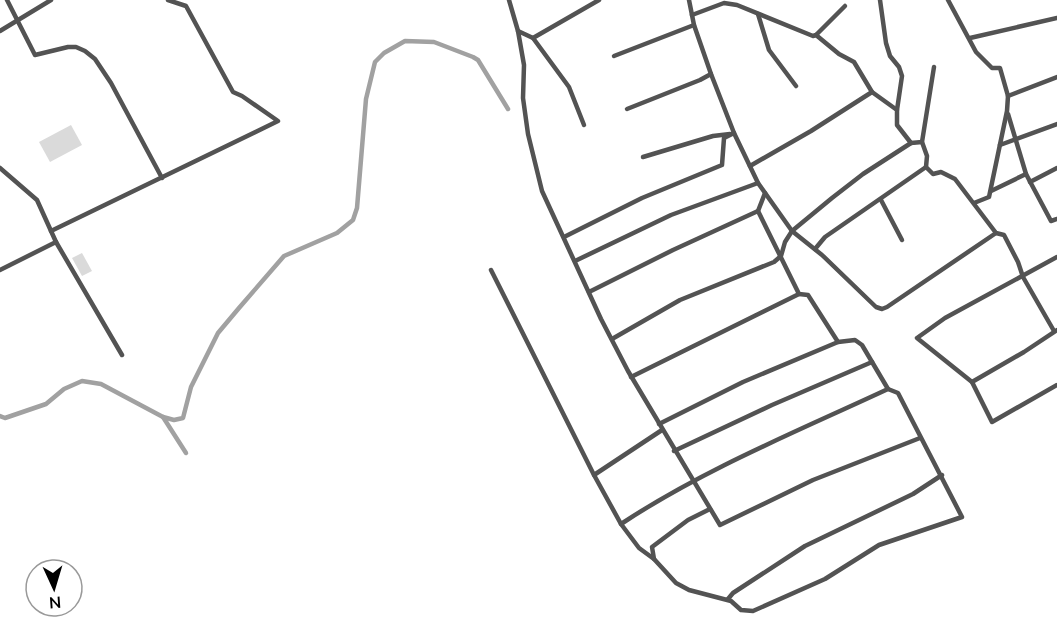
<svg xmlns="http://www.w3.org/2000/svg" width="1057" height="642" viewBox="0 0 1057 642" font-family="Mulish,sans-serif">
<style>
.green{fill:#dadada}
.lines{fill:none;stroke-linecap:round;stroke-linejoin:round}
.canal{stroke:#a1a1a1;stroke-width:4.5}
.minor{stroke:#535353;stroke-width:4.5}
</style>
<rect width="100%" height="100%" fill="#fff"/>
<g class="green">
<path d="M71,125l11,20 -32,17 -11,-20z"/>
<path d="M82,253l10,18 -10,5 -10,-18z"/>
</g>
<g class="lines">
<g class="canal">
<path d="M0,416l5,2 41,-14 18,-15 18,-8 19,3 62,33 11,3 9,-2 8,-31 27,-54 21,-25 45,-52 53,-23 16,-13 4,-12 9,-109 9,-37 9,-9 21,-12 29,1 39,15 5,3 30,49"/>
<path d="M163,417l23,36"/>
</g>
<g class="minor">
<path d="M7,0l28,55 33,-8h8l9,4 10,8 16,24 51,95"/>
<path d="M509,0l9,31 6,34 -1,33 5,36 14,57 59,128 27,52 92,154 93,-45 107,-42"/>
<path d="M689,0l5,25 17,49 23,59 24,50 34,48 30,24 54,52 6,2 5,-2 109,-74"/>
<path d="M880,0l6,43 4,13 9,11 3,9 -5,34"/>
<path d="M948,0l28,52 16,16h8l8,28 -1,15 -18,86 -15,6"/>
<path d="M758,14l11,36 27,36"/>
<path d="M692,15l32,-12 13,2 76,31 3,-1 23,19 15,8 18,30 25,18v15l14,18"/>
<path d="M0,31l51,-31"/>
<path d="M518,31l15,7 36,49 15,38"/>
<path d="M816,35l29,-29"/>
<path d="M533,38l66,-38"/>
<path d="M970,38l87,-20"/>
<path d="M614,56l80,-31"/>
<path d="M934,67l-12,75 5,14 -1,11 7,7 8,-2 14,7 41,54 8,2 14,27 5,15 31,54"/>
<path d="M1008,96l49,-19"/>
<path d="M627,109l73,-29 11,-6"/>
<path d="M1008,114l18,60 25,47 6,-2"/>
<path d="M1000,145l57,-21"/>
<path d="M643,157l70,-21 17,-2"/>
<path d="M750,166l61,-35 61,-39"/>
<path d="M0,168l37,32 19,42 66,113"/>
<path d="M1030,182l27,-14"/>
<path d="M991,191l35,-17"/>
<path d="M881,200l21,40"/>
<path d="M51,231l227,-110 -36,-25 -9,-4 -47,-86 -18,-6"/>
<path d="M564,237l78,-39 80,-33 2,-27 10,-5"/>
<path d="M815,249l10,-12 101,-70"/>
<path d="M575,261l96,-46 87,-32"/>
<path d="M0,270l56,-28"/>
<path d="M491,270l103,205 27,49 18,24 15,11 22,24 13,7 42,11 10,9 12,1 72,-32 54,-34 83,-28 -64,-124 -10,-4 -26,-44 -7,-5 -17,2 -30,-47 -9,-1 -41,-83"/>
<path d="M589,292l84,-42 85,-39 7,-18"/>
<path d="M1057,330l-33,22 -52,30 20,40 65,-37"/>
<path d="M612,339l68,-39 94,-38 7,-6 4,-14 7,-11 40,-33 31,-24 48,-31 11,-1"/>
<path d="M631,377l168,-83"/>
<path d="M972,382l-55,-44 28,-20 112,-61"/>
<path d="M659,424l84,-42 95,-40"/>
<path d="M674,451l98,-46 100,-43"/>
<path d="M594,475l68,-45"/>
<path d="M621,524c83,-55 177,-93 267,-135"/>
<path d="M654,559l-2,-12 36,-27 22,-11"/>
<path d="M728,599l5,-6 72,-47 108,-52 29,-19"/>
</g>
</g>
<g transform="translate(54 588) rotate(176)"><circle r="28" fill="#ffffff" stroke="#999999" stroke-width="1.5"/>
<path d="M0-4.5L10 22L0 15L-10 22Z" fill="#000000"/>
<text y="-9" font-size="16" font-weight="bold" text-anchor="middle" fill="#000000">N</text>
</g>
</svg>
